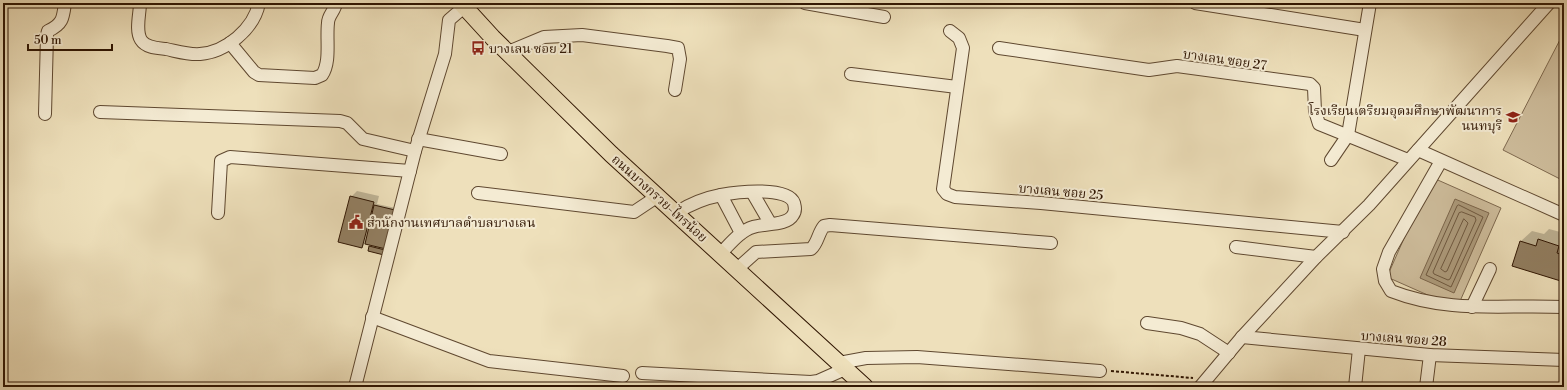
<svg xmlns="http://www.w3.org/2000/svg" width="1567" height="390" viewBox="0 0 1567 390" font-family="'Libre Bodoni','Noto Serif Thai',serif">
<style>
.green{fill:#cebd9c;stroke:#7e694f}
.water{fill:#ad9b7c;stroke:#7b654b}
.shadow{fill:#0003}
.lines{fill:none;stroke-linecap:round;stroke-linejoin:round}
.shore{stroke:#6e583f;stroke-width:1}
.building{fill:#927f62;stroke:#2f1502}
.minor-casing{stroke:#5f4830;stroke-width:14}
.major-casing{stroke:#2f1502;stroke-width:18}
.path{stroke:#2f1502;stroke-width:2;stroke-dasharray:3 2;stroke-linecap:butt}
.minor{stroke:#f4ebd3;stroke-width:12}
.major{stroke:#eee0bb;stroke-width:16}
.labels{text-anchor:middle;stroke-width:4;stroke-linejoin:round;paint-order:stroke}
.poi-label{font-size:13px;fill:#2f1502;stroke:#f4ebd3;text-anchor:start}
.street-label{font-size:13px;fill:#2f1502;stroke:#f4ebd3}
</style>
<rect width="100%" height="100%" fill="#eee0bb"/>
<filter id="stains"><feTurbulence type="fractalNoise" baseFrequency=".005" numOctaves="4"/><feColorMatrix values="0 0 0 0 .2 0 0 0 0 .09 0 0 0 0 .02 0 0 0 .5 -.17"/></filter>
<radialGradient id="worn" r=".72"><stop offset=".6" stop-color="#630" stop-opacity="0"/><stop offset="1" stop-color="#630" stop-opacity=".3"/></radialGradient>
<g class="green">
<path d="M1564,32v149l-61,-31z"/>
<path d="M1431,177l70,31 -44,100 -70,-31z"/>
</g>
<path class="water" d="M1455,199l34,14 -35,80 -34,-15z"/>
<g class="shadow">
<path d="M357,191l22,5 -2,8 19,4 -12,46 -14,-7 2,-2 -6,-2 -4,4 -11,-50z"/>
<path d="M1549,229l15,4v47l-43,-39 11,-10 12,3z"/>
</g>
<g class="lines">
<g class="shore">
<path d="M1459,205l24,12 -32,70 -25,-12 31,-69z"/>
<path d="M1462,212l13,5 1,3 -26,59 -2,1 -14,-6 -1,-2 26,-59z"/>
<path d="M1464,219l4,4 -21,48 -2,1 -4,-3z"/>
</g>
</g>
<g class="building">
<path d="M350,196l24,6 -12,46 -24,-6z"/>
<path d="M374,205l21,5 -9,39 -21,-5z"/>
<path d="M1538,239l21,7 -2,7 7,2v27l-52,-16 8,-25 16,5z"/>
<path d="M369,246l16,4 -1,5 -16,-4z"/>
</g>
<g class="lines">
<defs>
<g id="minor">
<path d="M140,3c0,11 -5,27 1,37 5,8 17,8 25,9 10,2 23,6 34,5 26,-2 54,-25 59,-51"/>
<path d="M805,3l79,14"/>
<path d="M1195,3l170,27"/>
<path d="M950,31l9,7 4,10 -20,141 4,5 8,3 86,6 302,29"/>
<path d="M230,43l24,29 5,3 56,3 7,-3c9,-13 4,-36 6,-52 0,-8 7,-12 8,-20"/>
<path d="M999,48l150,22 28,-4 133,18 4,4 1,23 4,13 89,36"/>
<path d="M508,52l36,-15 38,-2 85,11 11,2 2,11 -5,31"/>
<path d="M851,74l106,13"/>
<path d="M100,112l240,9 7,2 16,16 52,12"/>
<path d="M45,114l2,-79 1,-4c15,-7 15,-13 17,-28"/>
<path d="M418,139l83,15"/>
<path d="M1418,150l146,65"/>
<path d="M1331,160l17,-25 22,-132"/>
<path d="M1441,161l-52,91 -6,17 2,12 6,10c59,23 112,13 173,16"/>
<path d="M752,192l18,31"/>
<path d="M478,193l156,19 24,-16"/>
<path d="M721,195l20,38"/>
<path d="M218,213l3,-52 9,-4 180,14"/>
<path d="M676,213c14,-9 29,-15 45,-18 15,-3 67,-9 73,8 1,4 2,8 -1,12 -6,11 -28,8 -40,12 -13,4 -23,17 -33,27"/>
<path d="M1236,247l80,10"/>
<path d="M737,269l19,-17 55,-3c7,-6 7,-16 13,-23l6,-1 221,18"/>
<path d="M1472,307l18,-38"/>
<path d="M372,317l117,44 134,15"/>
<path d="M1147,323l34,5 19,6 29,19"/>
<path d="M1242,337l188,18 134,5"/>
<path d="M839,363l27,-5 51,-1 183,14"/>
<path d="M642,373l169,9 7,-1 27,-12"/>
<path d="M355,387l60,-236 30,-97 4,-34 15,-13"/>
<path d="M1200,387l42,-50 74,-80 53,-52 180,-202"/>
<path d="M1355,387l4,-38"/>
<path d="M1426,387l4,-32"/>
</g>
<path id="major" d="M461,3l32,35 118,116 254,233"/>
</defs>
<use href="#minor" class="minor-casing"/>
<use href="#major" class="major-casing"/>
<path class="path" d="M1111,371l82,7"/>
<use href="#minor" class="minor"/>
<use href="#major" class="major"/>
</g>
<defs>
<symbol id="bus-bare" viewBox="-9 -9 18 18"><path d="M-5-6H5V4H4V6H2V4H-2V6H-4V4H-5ZM-3.5-4V0h7V-4ZM-3.5 1.2v1.5H-2V1.2ZM2 1.2v1.5H3.5V1.2Z" fill="#8f2418" stroke="#f4ebd3" stroke-width="2.5" paint-order="stroke"/></symbol>
<symbol id="school-bare" viewBox="-9 -9 18 18"><path d="M0-5L7-2L0 1L-7-2ZM-4 1L0 2.5L4 1V4Q0 6-4 4Z" fill="#8f2418" stroke="#f4ebd3" stroke-width="2.5" paint-order="stroke"/></symbol>
<symbol id="civic-bare" viewBox="-9 -9 18 18"><path d="M-.6-6.5H3V-4.5H.6V-3L4-1V1h2V6H-6V1h2V-1L-.6-3ZM-1.2 2.5V6h2.4V2.5Z" fill="#8f2418" stroke="#f4ebd3" stroke-width="2.5" paint-order="stroke"/></symbol>
</defs>
<g fill-rule="evenodd">
<use href="#bus-bare" x="468" y="38" width="20" height="20"/>
<use href="#school-bare" x="1503" y="107" width="20" height="20"/>
<use href="#civic-bare" x="346" y="212" width="20" height="20"/>
</g>
<g class="labels">
<g class="poi-label">
<text x="489" y="53">บางเลน ซอย 21</text>
<text x="1502" y="115" text-anchor="end">โรงเรียนเตรียมอุดมศึกษาพัฒนาการ<tspan x="1502" dy="15">นนทบุรี</tspan></text>
<text x="367" y="227">สำนักงานเทศบาลตำบลบางเลน</text>
</g>
<g class="street-label">
<text transform="translate(1225 59) rotate(8)" y="5">บางเลน ซอย 27</text>
<text transform="translate(1061 191) rotate(5)" y="5">บางเลน ซอย 25</text>
<text transform="translate(660 198) rotate(42)" y="5">ถนนบางกรวย-ไทรน้อย</text>
<text transform="translate(1404 338) rotate(4)" y="5">บางเลน ซอย 28</text>
</g>
</g>
<rect width="1567" height="390" fill="none" stroke="#eee0bb" stroke-width="16"/>
<rect x="4" y="4" width="1559" height="382" fill="none" stroke="#2f1502" stroke-width="2"/>
<rect x="8" y="8" width="1551" height="374" fill="none" stroke="#2f1502"/>
<path d="M28 44v6h84v-6" fill="none" stroke="#2f1502" stroke-width="2"/>
<text x="34" y="44" font-size="12" fill="#2f1502" stroke="#f4ebd3" stroke-width="3" paint-order="stroke">50 m</text>
<rect width="100%" height="100%" filter="url(#stains)"/>
<rect width="100%" height="100%" fill="url(#worn)"/>
</svg>
